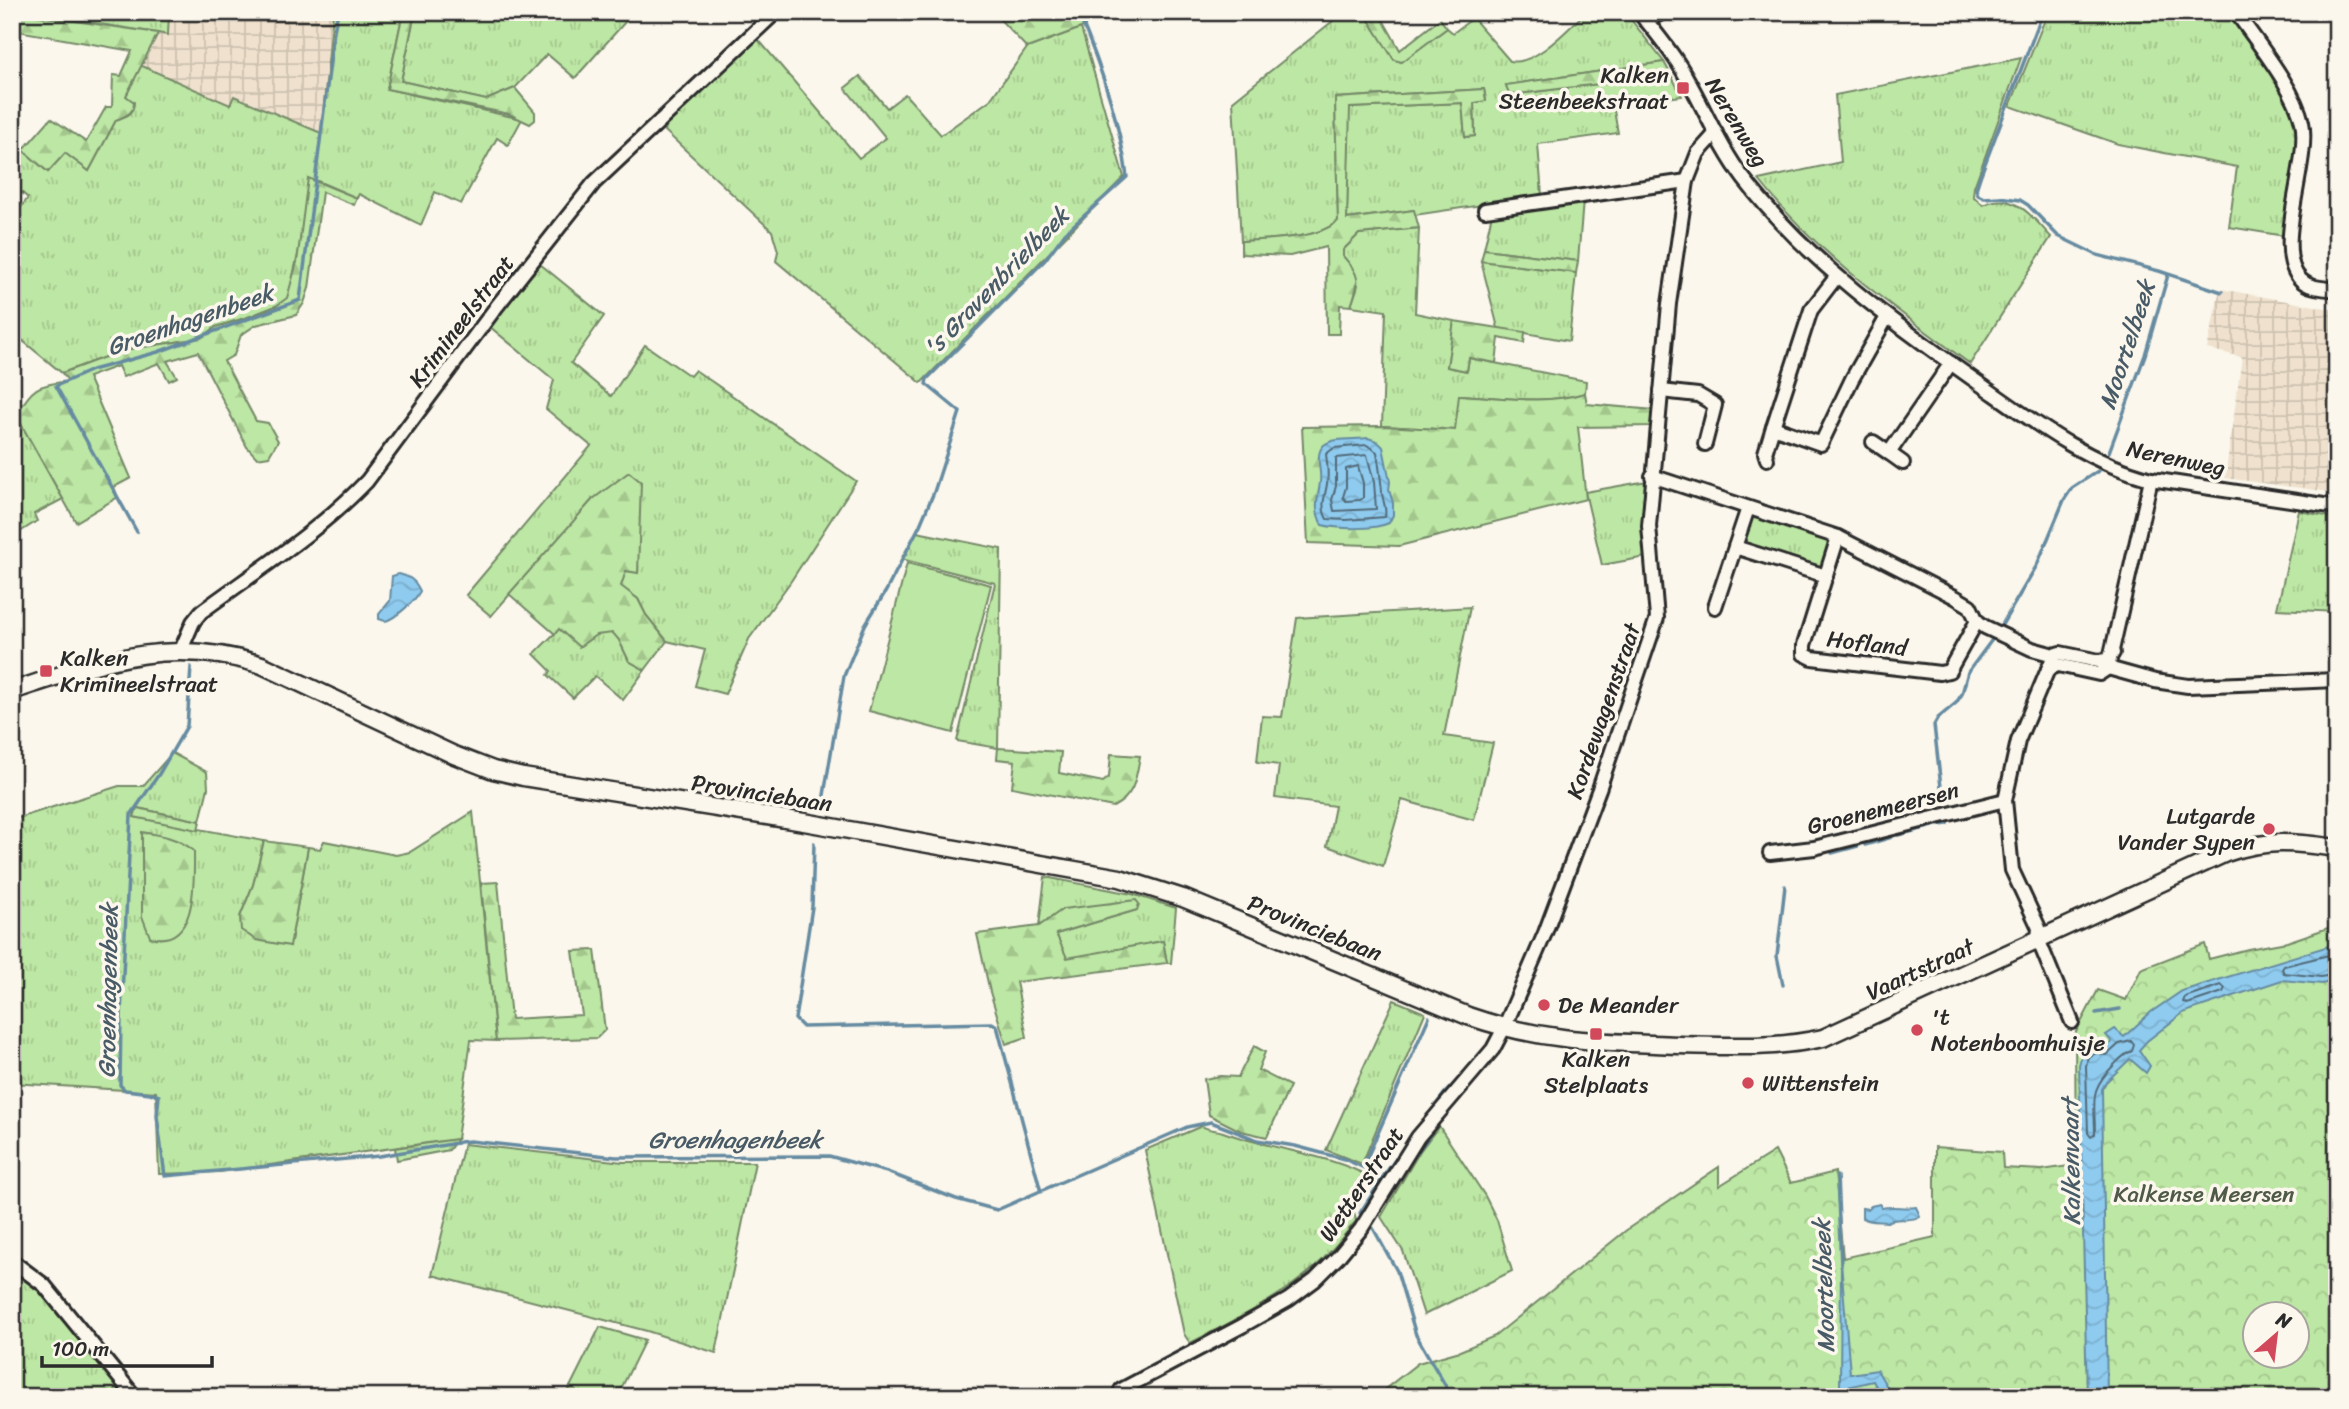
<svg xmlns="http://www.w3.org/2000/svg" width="2349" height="1409" viewBox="0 0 2349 1409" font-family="Sriracha,sans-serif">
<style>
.industrial{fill:url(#industrial-grid)}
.grass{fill:url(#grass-tufts);stroke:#748968;stroke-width:2}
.forest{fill:url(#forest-firs);stroke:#748968;stroke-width:2}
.park{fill:url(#park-crowns);stroke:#748968;stroke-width:2;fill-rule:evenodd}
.pitch{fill:#bde7a4;stroke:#748968;stroke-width:2}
.water{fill:url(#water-waves);stroke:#668ba1;stroke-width:2}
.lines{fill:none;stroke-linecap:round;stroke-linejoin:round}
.shore{stroke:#536b79;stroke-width:2}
.stream{stroke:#668ba1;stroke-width:3.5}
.minor-casing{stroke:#2b2b2b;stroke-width:18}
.secondary-casing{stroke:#2b2b2b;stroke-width:21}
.minor{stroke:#fbf7ec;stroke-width:12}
.secondary{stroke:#fbf7ec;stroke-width:16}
.poi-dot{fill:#d1495b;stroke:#fbf7ec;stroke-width:2.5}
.labels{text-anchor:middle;stroke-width:7;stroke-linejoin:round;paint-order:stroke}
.poi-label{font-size:23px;fill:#2b2b2b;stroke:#fbf7ec;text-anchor:start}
.street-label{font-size:23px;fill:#2b2b2b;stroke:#fbf7ec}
.park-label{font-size:23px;fill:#505a49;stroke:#fbf7ec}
.water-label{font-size:24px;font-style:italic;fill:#495b66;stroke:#fbf7ec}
</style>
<defs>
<pattern id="industrial-grid" width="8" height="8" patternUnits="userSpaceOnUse" patternTransform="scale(1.75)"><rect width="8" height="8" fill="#efe1cd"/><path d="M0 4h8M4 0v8" fill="none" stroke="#cdc1b0"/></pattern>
<pattern id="grass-tufts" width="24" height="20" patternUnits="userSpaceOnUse" patternTransform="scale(1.75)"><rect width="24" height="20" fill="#bde7a4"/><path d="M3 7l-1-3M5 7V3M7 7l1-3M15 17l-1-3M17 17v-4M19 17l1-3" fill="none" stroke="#a3c68d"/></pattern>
<pattern id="forest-firs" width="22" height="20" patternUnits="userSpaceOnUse" patternTransform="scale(1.75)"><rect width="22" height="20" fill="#bde7a4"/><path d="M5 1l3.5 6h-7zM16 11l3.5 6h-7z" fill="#a3c68d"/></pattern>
<pattern id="park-crowns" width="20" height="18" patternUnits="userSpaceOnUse" patternTransform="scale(1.75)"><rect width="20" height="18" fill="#bde7a4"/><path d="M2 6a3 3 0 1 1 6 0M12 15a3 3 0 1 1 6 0" fill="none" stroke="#a3c68d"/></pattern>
<pattern id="water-waves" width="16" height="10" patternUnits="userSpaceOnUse" patternTransform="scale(1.75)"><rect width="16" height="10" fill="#8ecbef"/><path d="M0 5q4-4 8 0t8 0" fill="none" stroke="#7baecd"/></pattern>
</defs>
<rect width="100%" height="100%" fill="#fbf7ec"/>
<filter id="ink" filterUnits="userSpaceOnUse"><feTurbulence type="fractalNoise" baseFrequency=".0143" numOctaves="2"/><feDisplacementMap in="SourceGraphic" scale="14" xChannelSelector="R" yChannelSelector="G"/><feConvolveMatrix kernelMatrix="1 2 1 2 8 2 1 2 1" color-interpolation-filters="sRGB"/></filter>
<g filter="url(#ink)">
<g class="industrial">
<path d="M169,12h164l-12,121 -87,-36 -3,8 -91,-40 18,-32 10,1z"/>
<path d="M2220,289l117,21v183l-112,-15 17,-121 -35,-8z"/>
</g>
<g class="grass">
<path d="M21,12h148l-1,23 -10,-2z"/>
<path d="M333,12h70l-16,77 135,30 -14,26 -11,-7 -36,66 -26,-12 -14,33 -62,-31 -2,4 -42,-18 -27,118 -12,8 -28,11 -31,10 -16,11 -77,12 -62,23 -50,-41v-113l16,-21 -16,-14v-43l36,31 17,-19 24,18 27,-51 12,-5 -2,-19 14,-31 90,40 4,-9 87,37z"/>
<path d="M415,12h93l9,9 10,-9h107l-59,66 -28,-24 -32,34 -29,12 -85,-19z"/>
<path d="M1344,12h20l30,47 7,3 46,-34 6,5 20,-15 37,43c24,6 59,-33 76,-49h39l39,50 -158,23 3,10 162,-20 11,21 -69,9 5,28 -80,11 4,52 -127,19 -2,-5 -66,9 2,-111 113,-5 3,34 10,-1 -1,-33 12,-3 -2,-11 -149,9 3,123c-22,19 -69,18 -97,20l-8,-140z"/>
<path d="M2048,12h183c16,24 60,80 66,106 7,31 -7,85 -12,118l-56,-9 8,-60 -119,-23 -108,-38z"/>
<path d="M1081,28l43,149 -203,206 -145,-122 2,-10 -6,-20 -107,-100 2,-8 90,-85 102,120 27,-20 -41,-50 15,-12 27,32 18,-14 36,41 49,-35 37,-52z"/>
<path d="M2021,58l-47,129 -1,9 10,9c29,-16 51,13 68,32l-81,127c-77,-57 -152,-109 -211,-184l82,-18 -6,-67z"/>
<path d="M1583,201l-5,60 -94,-12 8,-35z"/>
<path d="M1419,228l-4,85 39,8 -7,46 20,4 2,-13 117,23 -1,12c-40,12 -84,4 -125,2l-4,35 -74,-4 4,-115 -35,-5 7,-21 -16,-29 1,-6 16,-16z"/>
<path d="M1481,261l95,12 -7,68 -71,-13z"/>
<path d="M540,264l64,52 -33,47 40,33 34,-51 45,31 5,-6 161,111 -65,100 -42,58 -24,55 -30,-8 10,-36 -38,-9 -21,-26 -8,-16 -18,-13 6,-15 11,1 -44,-73 -102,117 -25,-21 125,-149 -45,-37 8,-29 -65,-54z"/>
<path d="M16,415l47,84 -29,15 3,7 -25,16v-117z"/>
<path d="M1647,481l-4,47 3,29 -44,8 -17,-73z"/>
<path d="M2299,511l38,7v94l-60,-3z"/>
<path d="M1751,515l80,24 1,5 -9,24 -7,1 -71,-24 -4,-3z"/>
<path d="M917,532l84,17 -3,199 -41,-7 38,-158 -94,-24z"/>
<path d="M1470,607l-26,129 49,7 -19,77 -72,-20 -19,66 -56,-20 8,-40 -60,-8 4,-33 -22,-3 5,-46 20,1 15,-99z"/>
<path d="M559,629l37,6 17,-3 6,8 10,21 16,9 -22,30 -28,-24 -22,22 -25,-23 3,-4 -17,-17z"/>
<path d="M172,753l35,19 1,16 -8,33 -63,-13 -3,9 130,24 -11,44 -13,32 50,29 18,-99 12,2 4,-8 72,14 14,-3 63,-40 23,229 -25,-1 -14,99 -237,33 -61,2 -3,-82 -144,-9v-263l107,-34h24z"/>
<path d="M1045,877l87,17 44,14 -5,55h-4l-4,-22 -96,18 -11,-25 81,-24 -98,16z"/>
<path d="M1394,1000l31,13 -63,151 -36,-14z"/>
<path d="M1202,1126c7,5 13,3 21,6 49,18 105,21 151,47l-20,33 2,9c-13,15 -25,32 -40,45 -37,33 -82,55 -126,77l-6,-9 -39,-184z"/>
<path d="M1439,1126l46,70 12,24 15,51 -88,44 -21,-64 -22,-34 39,-66z"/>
<path d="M464,1144l159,18h132l-39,191 -69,-22 -215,-56z"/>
<path d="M12,1266l28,24 88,107h-116z"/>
<path d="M600,1327l45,13 -28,57h-52z"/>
</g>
<g class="forest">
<path d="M12,12l146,21 -32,63 8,6c0,12 -9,14 -18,18l-27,51 -24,-18 -17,19 -25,-22 28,-32 35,24 20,-35h6l1,-32 8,1 11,-25 -120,-21z"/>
<path d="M403,12h12l-14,69 85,19 29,-12 20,24v8l-5,4 -21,-10 -122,-25z"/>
<path d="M993,12h92l6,9 -10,7 -54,20z"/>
<path d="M1364,12h19l-1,6 18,32 40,-31 7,9 -45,34 -8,-2z"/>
<path d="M1664,62l7,13 -162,20 -3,-10z"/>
<path d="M1484,89l2,12 -12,2 1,33 -10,1 -3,-34 -112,5 -3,111 67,-9 5,18 -60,6 -16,16v6c18,20 17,25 8,50l-11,-1 -1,29h-12l-1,-87 -36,9 -49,-2v-13c28,-2 75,-1 97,-20l-3,-123z"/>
<path d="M308,178l49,20 -3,7 -32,-13 -13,96 -5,15 -8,12 -40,10 -15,10 -7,20 -10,6 32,60 12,2 10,18 -9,15 -12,2 -10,-11 -49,-95 -31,9 10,16 -8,4 -10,-18 -36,14 -5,-11 -30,11 43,101 -17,9 4,10 -42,25 -60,-107c18,-28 18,-29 52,-34l-6,-8 62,-23 77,-12 15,-11 32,-10 28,-11 11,-8 10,-36z"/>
<path d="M1484,249l94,12 -2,12 -95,-12z"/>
<path d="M1454,321l71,11 -1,11 -25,-5 -3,25 -27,-5 -2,13 -20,-4z"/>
<path d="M1585,393l2,11 67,6 -1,16 -75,1 8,72 -187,47 -91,-3 -6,-116 80,-1 73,4 4,-35c42,2 85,10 126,-2z"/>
<path d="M629,472l12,10 -3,91 -12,-2 -5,15 17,13 8,16 21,26 -22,29 -16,-9 -10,-21 -6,-7 -17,2 -17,12 -20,-18 -4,5 -46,-40 84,-95z"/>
<path d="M998,748l63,4 -2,21 44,9 6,-5 2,-23 29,2c-4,22 -5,40 -27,51l-101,-20 3,-26 -18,-2z"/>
<path d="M137,808l63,13 -2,9 -64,-13z"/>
<path d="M142,832c19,3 37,6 52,19 0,29 4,98 -44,86l-8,-21z"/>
<path d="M264,841l44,6 -18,99 -34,-6 -15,-10 -1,-13 13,-32z"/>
<path d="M498,882l13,137 71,-4 -9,-64 22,-1 10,80 -8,8 -101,3 -15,-158z"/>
<path d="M1136,900l3,4 -2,6 -81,24 11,24 96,-17 4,22 -151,19 11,55 -21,7 -16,-52 -13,-58 62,-8 24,-17z"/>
<path d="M1254,1046l11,6 -7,18 32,16 -23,51 -26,-6 -32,-16 -5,-36 16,-3 18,1z"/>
<path d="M457,1139l-8,11 -52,10 -2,-12z"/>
</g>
<path class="park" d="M2337,925v472h-962l43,-34 42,-12 35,-15 134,-108 90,-61v19l56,-35 16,32 44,-11 8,86 92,-21v-90l67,5 1,16 39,2 34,-5 -1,-131 23,-44 28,10 15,-31 64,-25 4,15 39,-10 39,-7zM2254,1314h42v42h-42z"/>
<path class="pitch" d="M907,563l84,22 -38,148 -84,-22z"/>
<g class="water">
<path d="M1368,438l9,3 6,6 7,35 -1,8 4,13v12l-4,8c-15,7 -51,6 -67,2 -9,-18 -4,-25 -2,-43 2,-12 -6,-28 4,-37 10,-8 31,-5 44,-7z"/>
<path d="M399,574c11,3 16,6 21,17 -4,9 -25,28 -35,30l-6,-2v-5l11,-13 2,-25z"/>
<path d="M2332,945l5,2v33l-15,4 -40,-4 -88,29 -11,4 -36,28 -8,9 11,16 -4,7 -16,-14 -24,23 -4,7 5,308h-20l-8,-332c3,-13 7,-17 20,-20l6,4 7,-7 -6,-7 9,-6 9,8 27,-25 31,-21z"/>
<path d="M1880,1204l1,4c14,-3 22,1 35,-1l4,9c-10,7 -22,0 -33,6 -9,-1 -17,0 -25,-4v-10l6,1 3,-3z"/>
<path d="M1841,1261l9,113 27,-4 16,27h-11l-9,-16 -33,8z"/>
</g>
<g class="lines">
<g class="shore">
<path d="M1367,445l10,7c2,14 4,27 5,41 1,10 5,14 3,24l-39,3 -19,-1c-7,-12 -2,-22 0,-35 2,-9 0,-21 -1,-30l8,-6z"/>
<path d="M1367,455l7,27 2,27 -42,2 -2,-11 4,-14v-28z"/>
<path d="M1358,466l5,17v15l-3,2 -14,1 -3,-4 3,-10v-18z"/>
<path d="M2337,953l-53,13 -2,3 2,4 37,4 16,-3"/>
<path d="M2221,985l4,3 -2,4 -36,12 -4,-2 2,-5z"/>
<path d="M2131,1041l3,4 -2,6c-8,3 -12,8 -18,14 -26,26 -19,34 -19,69l-4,3 -3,-4 -2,-67 2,-9 8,-4 11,2 12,-11z"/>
</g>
<g class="stream">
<path d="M2043,12l-62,162 -5,15 2,6 6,3 15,-1 21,3 8,5 30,31 39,19 62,16 63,21"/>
<path d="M2109,452l36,-97 23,-80"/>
<path d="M137,532l-81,-146 36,-16 66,-18 142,-52 34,-269 4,-19"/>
<path d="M2000,628l37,-63 27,-65 8,-12 26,-17"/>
<path d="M191,667l-4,59 -28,48 -28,41 -10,199 -1,71 5,5 25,3 9,3 -2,20 8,60 214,-20 78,-13"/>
<path d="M1942,796l-8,-71 4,-7 18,-15 6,-9 6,-22 26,-35"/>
<path d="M822,807l22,-131 21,-51 21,-34 34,-66 14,-33 26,-80 -34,-28 1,-5 118,-119 20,-27 62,-56c-7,-56 -27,-113 -49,-165"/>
<path d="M1939,825l9,-1"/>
<path d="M1898,835l35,-9"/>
<path d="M814,843l-2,64 -17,112 8,8 189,-4 5,3 44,166"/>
<path d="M1865,845l27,-8"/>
<path d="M1832,853l26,-7"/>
<path d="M1783,985l-6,-29 8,-70"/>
<path d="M2096,1013l24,-4"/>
<path d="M1417,1130l27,-36 29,-30"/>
<path d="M459,1142l11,-1 146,16 213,-1 58,16 69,27 41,11 190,-83 24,-5 46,18 38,6 49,13 27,12 11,8 -22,34 3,4"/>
<path d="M1363,1167l66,-150"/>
<path d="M1407,1167l34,-48"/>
<path d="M1837,1176l4,89"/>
<path d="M1382,1178l28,-39"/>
<path d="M1373,1228l24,43 19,64 36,62"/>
<path d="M1329,1258l11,-13"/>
<path d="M1267,1305l23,-14"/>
<path d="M1222,1330l14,-8"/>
<path d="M1164,1360l45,-23"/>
</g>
<defs>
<g id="minor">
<path d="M1639,12c15,18 30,36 42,56 22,36 37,77 63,111 64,83 151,145 236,205 54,38 106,78 171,95l186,28"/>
<path d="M2236,12c21,31 58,75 66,110 9,40 -31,129 -1,158 9,9 24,8 36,10"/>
<path d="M1645,20l20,-8"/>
<path d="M1485,210l202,-29"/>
<path d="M1837,276l-26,34 -38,117 48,17 31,-65 35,-62"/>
<path d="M1661,391l37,4 17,10 -10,39"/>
<path d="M1873,442l16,11"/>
<path d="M1767,459l-2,-6 8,-26"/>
<path d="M1903,463l-14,-10 62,-90"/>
<path d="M1652,476l186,61 117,60 15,9 7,15 8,6 47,22 22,6 6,-2 39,8 7,-1 7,-7"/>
<path d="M1838,537l-34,108v9l8,4 128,15 9,-2 28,-50"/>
<path d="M1735,547l91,29"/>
<path d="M1715,607l33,-99"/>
<path d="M181,650l12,-28 8,-10c57,-42 117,-80 166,-131l130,-175 97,-123 182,-171"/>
<path d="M2054,655l-36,86 -13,59 7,70 27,58 -1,11 34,83"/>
<path d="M2108,668l47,13 33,5 149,-6"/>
<path d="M2048,669l10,-4 41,9 9,-6 43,-189"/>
<path d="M1770,853l44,-5 191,-48"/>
<path d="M12,1261l32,24 91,112"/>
<path d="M1119,1397l2,-7 121,-64 46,-26 27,-20 23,-23 23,-28 57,-92 75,-88 11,-21 41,-95 54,-144 58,-171 -8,-92 20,-222 18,-123 11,-28 18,-20"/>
</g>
<path id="secondary" d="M12,691c89,-29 156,-56 250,-26l192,90 39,15 30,7 281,45 316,56 63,20 285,118c75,26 134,26 211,29 49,1 95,4 144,-7l403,-185c41,-14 68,-11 111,-5"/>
</defs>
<use href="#minor" class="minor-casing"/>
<use href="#secondary" class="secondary-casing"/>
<use href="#minor" class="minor"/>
<use href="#secondary" class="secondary"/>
</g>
</g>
<g class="poi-dot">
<rect x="1676" y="81" width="14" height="14" rx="3.5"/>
<rect x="39" y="664" width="14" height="14" rx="3.5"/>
<circle cx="2269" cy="829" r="7"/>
<circle cx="1544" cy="1005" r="7"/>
<circle cx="1917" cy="1030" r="7"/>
<rect x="1589" y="1027" width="14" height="14" rx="3.5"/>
<circle cx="1748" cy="1083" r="7"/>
</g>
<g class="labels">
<g class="poi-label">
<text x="1669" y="83" text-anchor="end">Kalken<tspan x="1669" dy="26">Steenbeekstraat</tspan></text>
<text x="60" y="666">Kalken<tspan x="60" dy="26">Krimineelstraat</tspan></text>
<text x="2255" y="824" text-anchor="end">Lutgarde<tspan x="2255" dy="26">Vander Sypen</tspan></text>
<text x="1558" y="1013">De Meander</text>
<text x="1931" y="1025">'t<tspan x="1931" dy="26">Notenboomhuisje</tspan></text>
<text x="1596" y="1067" text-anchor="middle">Kalken<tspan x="1596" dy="26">Stelplaats</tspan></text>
<text x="1762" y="1091">Wittenstein</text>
</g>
<g class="street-label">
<text transform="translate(1737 122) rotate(59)" y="8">Nerenweg</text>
<text transform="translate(461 321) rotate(-53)" y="8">Krimineelstraat</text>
<text transform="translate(2176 458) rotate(12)" y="8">Nerenweg</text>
<text transform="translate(1867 643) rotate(7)" y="8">Hofland</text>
<text transform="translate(1603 711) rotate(-71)" y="8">Kordewagenstraat</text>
<text transform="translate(762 793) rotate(9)" y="8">Provinciebaan</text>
<text transform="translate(1883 808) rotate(-14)" y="8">Groenemeersen</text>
<text transform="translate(1315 928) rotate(22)" y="8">Provinciebaan</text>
<text transform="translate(1920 969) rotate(-25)" y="8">Vaartstraat</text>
<text transform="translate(1361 1184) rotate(-56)" y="8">Wetterstraat</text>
</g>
<g class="park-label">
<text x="2204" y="1202">Kalkense Meersen</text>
</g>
<g class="water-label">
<text transform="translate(996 282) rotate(-46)" y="8">'s Gravenbrielbeek</text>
<text transform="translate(190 320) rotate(-19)" y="8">Groenhagenbeek</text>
<text transform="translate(2127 345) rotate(-72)" y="8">Moortelbeek</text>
<text transform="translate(108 991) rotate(-89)" y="8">Groenhagenbeek</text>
<text x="735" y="1148">Groenhagenbeek</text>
<text transform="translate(2071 1162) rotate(-91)" y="8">Kalkenvaart</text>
<text transform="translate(1824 1286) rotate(-92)" y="8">Moortelbeek</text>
</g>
</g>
<rect width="2349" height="1409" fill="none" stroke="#fbf7ec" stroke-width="42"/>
<rect x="21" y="21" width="2307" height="1367" fill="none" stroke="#2b2b2b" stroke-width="2.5" filter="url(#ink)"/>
<g transform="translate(2276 1335) rotate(28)"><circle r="33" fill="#fbf7ec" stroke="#a8a59f" stroke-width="2"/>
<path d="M0-5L12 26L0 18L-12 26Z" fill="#d1495b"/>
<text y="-10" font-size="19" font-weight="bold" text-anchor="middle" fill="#2b2b2b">N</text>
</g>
<path d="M42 1356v10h170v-10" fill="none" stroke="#2b2b2b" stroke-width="3.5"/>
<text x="52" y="1356" font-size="21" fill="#2b2b2b" stroke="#fbf7ec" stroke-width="5" paint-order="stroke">100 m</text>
</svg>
